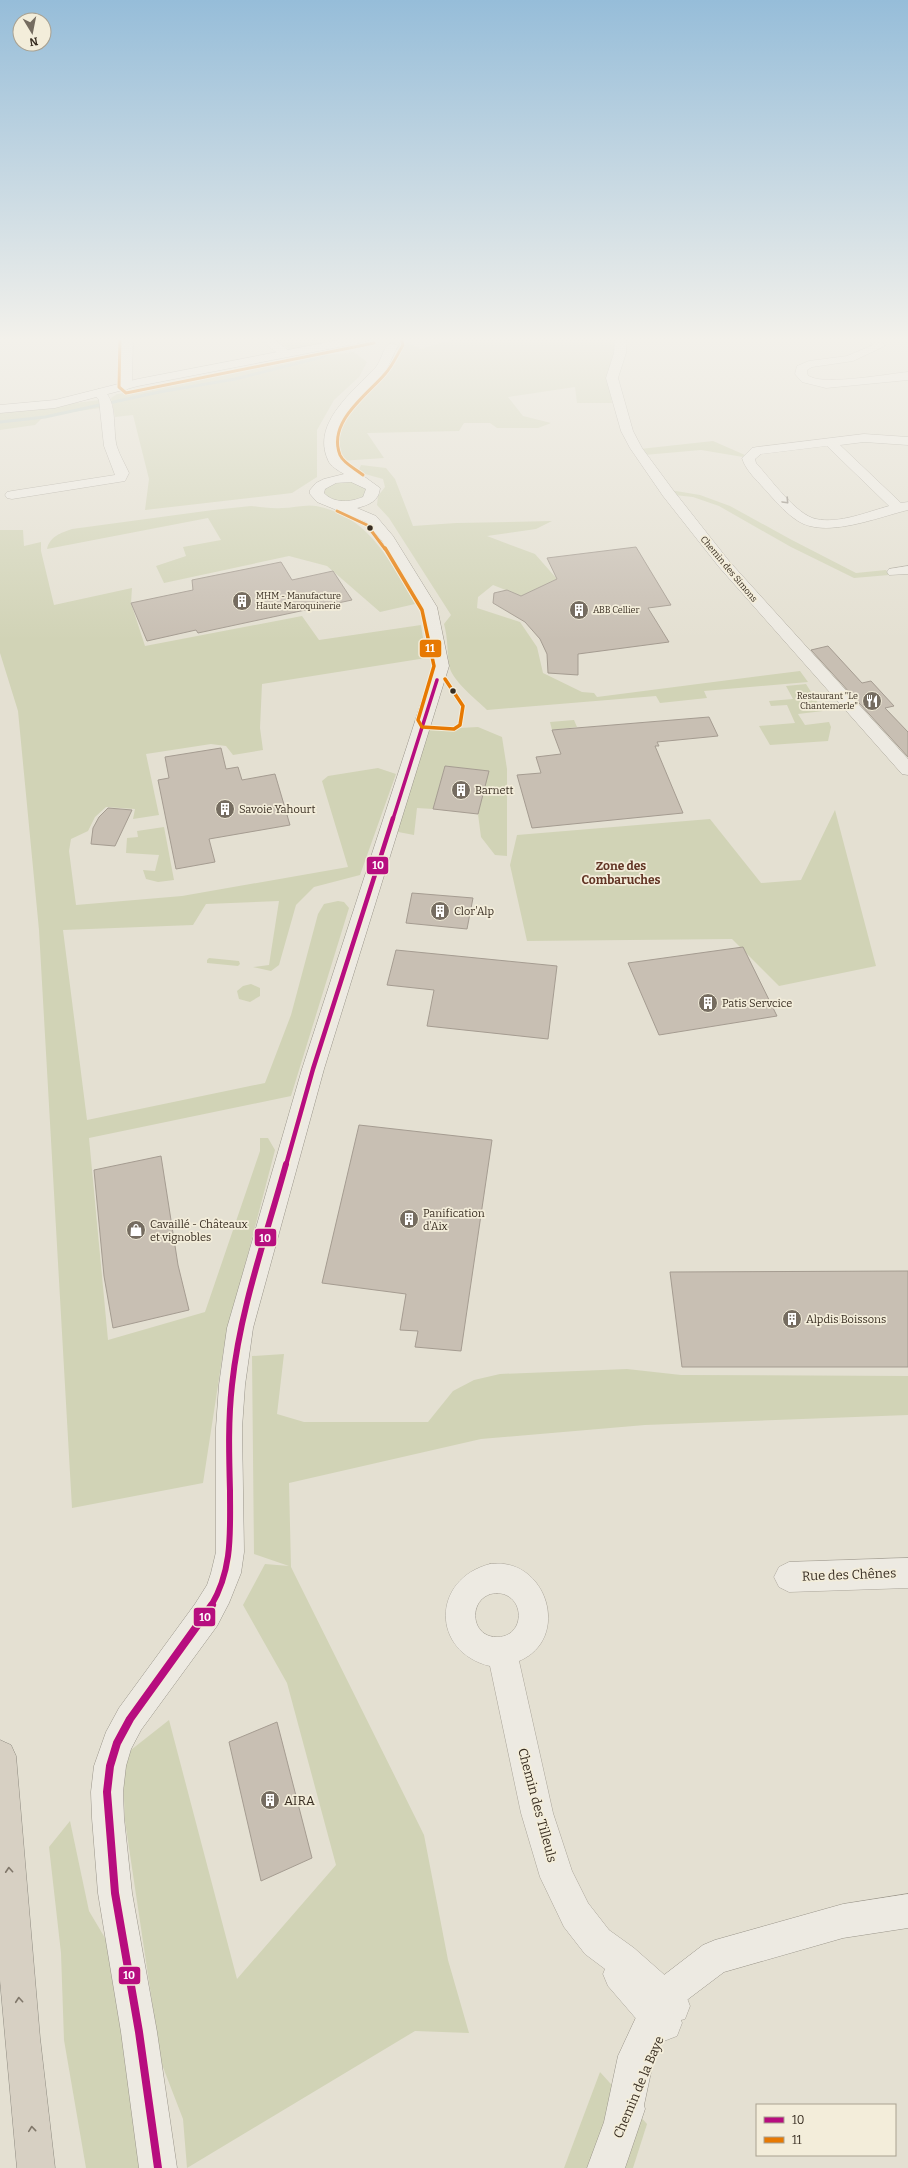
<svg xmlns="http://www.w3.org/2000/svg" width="908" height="2168" viewBox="0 0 908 2168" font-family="Bitter,serif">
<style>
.green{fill:#d1d3b6}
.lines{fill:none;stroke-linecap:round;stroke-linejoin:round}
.stream{stroke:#bccac2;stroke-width:3}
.building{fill:#c8bfb3;stroke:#a59c91}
.street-casing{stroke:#aaa59a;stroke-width:1}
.secondary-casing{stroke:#9a958a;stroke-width:1}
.highway-casing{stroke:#8f8b81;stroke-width:1}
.street{fill:#edeae2;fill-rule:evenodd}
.secondary{fill:#edeae2;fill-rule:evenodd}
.highway{fill:#d7d0c3;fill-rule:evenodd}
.bus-1-far3-casing{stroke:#f3edda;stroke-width:5.5}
.bus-1-far2-casing{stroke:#f3edda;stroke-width:8}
.bus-1-far1-casing{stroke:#f3edda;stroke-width:9}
.bus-1-casing{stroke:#f3edda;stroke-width:10}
.bus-2-far1-casing{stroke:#f3edda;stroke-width:4.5}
.bus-2-casing{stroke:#f3edda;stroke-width:5.5}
.bus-1-far3{stroke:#b70d7f;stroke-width:3.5}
.bus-1-far2{stroke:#b70d7f;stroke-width:4.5}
.bus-1-far1{stroke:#b70d7f;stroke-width:6}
.bus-1{stroke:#b70d7f;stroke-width:8}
.bus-2-far1{stroke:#e77902;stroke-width:3}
.bus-2{stroke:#e77902;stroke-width:3.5}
.oneway{stroke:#938c82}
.oneway2{stroke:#80776a}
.bus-dot{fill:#392e22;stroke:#f3edda;stroke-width:1.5}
.labels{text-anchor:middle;stroke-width:3.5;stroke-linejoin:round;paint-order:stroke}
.far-street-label{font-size:9px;fill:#392e22;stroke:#f3edda}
.far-poi-label{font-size:9px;fill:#392e22;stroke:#f3edda;text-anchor:start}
.poi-label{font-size:11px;fill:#392e22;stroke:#f3edda;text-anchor:start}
.neighbourhood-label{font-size:12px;font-weight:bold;fill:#623525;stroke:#f3edda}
.near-street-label{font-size:13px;fill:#392e22;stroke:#f3edda}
.near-poi-label{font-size:13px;fill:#392e22;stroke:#f3edda;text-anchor:start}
.line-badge{stroke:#f3edda;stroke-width:1.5}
.badge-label{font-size:11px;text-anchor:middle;font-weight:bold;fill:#fff}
</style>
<rect width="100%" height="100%" fill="#e4e0d2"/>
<g class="green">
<path d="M272,336h90l-71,14z"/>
<path d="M464,336h152l2,3 -10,41 4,23h-35l-2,-16 -67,10 15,19 28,7 -13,5h-41l-7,-5h-26l-5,8 -92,2 17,25 -44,3 -3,-22 8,-21 19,-27 20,-17 16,-25 -4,-1 6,-8 19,9z"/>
<path d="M354,352l13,10 -8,15 -25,23 -17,30v47l-25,16 -147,17 4,-31 -16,-64 -18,2 -4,-19 6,-4 69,-11 105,-24z"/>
<path d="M100,400v8l-56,8 -9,9 -35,5v-18z"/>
<path d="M713,441l32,14 -2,2 -42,-7 -57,5 -4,-6z"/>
<path d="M361,465l25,3 9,11 18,47 43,-3 96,-2 -16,8 -49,7 48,18 22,25 -36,17 -28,-11 -15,12 -1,11 43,14 17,25 6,26 39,19 12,1 3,4 203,-26 8,11 -104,9 3,7 -47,5 -4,-7 -169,14c-11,-11 -36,-30 -38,-45 -2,-14 -1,-27 -5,-41l7,-9 -62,-97 -12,-13 1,-9 7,-9 -2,-8 -25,-7z"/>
<path d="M341,481l14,1 13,8 -4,7 -19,5 -18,-4 -4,-6 2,-4z"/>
<path d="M670,490l30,5 30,11 60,33 66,34 30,-3 3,5 -35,3 -63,-31 -72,-41 -26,-9 -19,-2z"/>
<path d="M251,506c11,1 21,3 31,2 11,0 24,-4 34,-2 53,10 74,55 99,98l-35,8 -53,-46 -38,-10 -125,27 -8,-17 30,-10 -3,-9 38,-7 -13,-22 -161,31c3,-13 14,-16 25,-20l141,-19z"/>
<path d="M0,530h23l1,16 17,-4v9l13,54 78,-17 -1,15 14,43 157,-30 17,24 102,-15 5,33 -164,26 -2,44 3,22 -30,5 -7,-9 -15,-2 -65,10 13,61 -26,4 2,-10 -29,-2 -11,10 -7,14 -17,8 -2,12 7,54 106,-9 166,-29 -26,-86 6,-5 50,-8 18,6 -36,101 -46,12 -18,18 -17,60 -8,6 -18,-4 16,-2 10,-64 -73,3 -13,21 -130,5 24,190 178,-37 26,-68 27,-101 6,-10 14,-3 6,1 5,6 -58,188 -202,42 19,202 97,-28 55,-161v-13h8l7,12 -51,196 -21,137 -131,25 -33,-578 -21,-219 -18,-58z"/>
<path d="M806,684l17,27 -25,3 7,11 24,-3 2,5 -3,14 -58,4 -11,-19 36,-3 -8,-18 -16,1 -2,-5 24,-2 -7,-13z"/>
<path d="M574,720l3,7 -25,3 -2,-8z"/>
<path d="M478,727l24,10 5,32v87l-12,-1 -14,-18 -3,-23 11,-43 -44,-5 -12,43 -16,-1 -3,27 -21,-4 29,-101z"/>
<path d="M835,810l41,156 -97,20 -47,-47 -205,2 -17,-76 7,-30 193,-16 51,64 40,-3z"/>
<path d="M164,827l10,53 -16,2 -12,-3 -3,-9 12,1 4,-16 -33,-2 1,-15 11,-1 -1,-6z"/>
<path d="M209,958l30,3 1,3 -2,2 -31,-3v-3z"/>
<path d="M251,984l9,4v8l-10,6 -11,-3 -2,-8 6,-5z"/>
<path d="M284,1354l-7,60 27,8h124l25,-31 21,-11 26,-6 127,-5 54,6 227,1v39l-263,10 -164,14 -192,44 2,84 133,268 24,125 21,73 -54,-2 -228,137 -4,-49 -22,-57 -36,-241 -3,-64 47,-37 68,259 99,-114 -49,-182 -44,-78 22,-41 24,2 -35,-12 -2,-198z"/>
<path d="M70,1821l19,90 29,49 49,208h-81l-22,-128 -3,-87 -12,-106z"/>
<path d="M600,2072l47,52 -14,44h-69z"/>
</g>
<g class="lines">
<g class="stream">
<path d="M306,336l9,3 14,-3"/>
<path d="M0,422l45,-5 114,-25 76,-13 87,-22 10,-6"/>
</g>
</g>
<g class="building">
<path d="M636,547l35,58 -23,3 21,34 -91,12v21l-30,-2 -1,-19 -7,-15 -15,-17 -32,-19 1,-10 13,-3 14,6 36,-17 -10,-21z"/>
<path d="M281,562l11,18 41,-9 19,29 -154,33 -2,-3 -49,11 -16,-38 62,-13 -1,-10z"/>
<path d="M828,646l34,37 9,-2 23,25 -9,2 23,24v25l-97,-107z"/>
<path d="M709,717l9,19 -61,6 2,4h-4l28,67 -151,15 -15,-53 24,-2 -5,-16 25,-3 -9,-24z"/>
<path d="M221,748l5,21 12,-2 4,13 33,-6 15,51 -81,14 6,23 -39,7 -18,-89 11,-2 -4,-21z"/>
<path d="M445,766l44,5 -11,43 -45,-5z"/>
<path d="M108,808l24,2 -17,36 -24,-2 2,-16 6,-11z"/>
<path d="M412,893l61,5 -6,31 -61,-6z"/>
<path d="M743,947l34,69 -118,19 -31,-72z"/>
<path d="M396,950l161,16 -9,73 -121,-13 7,-36 -47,-5z"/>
<path d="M359,1125l133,15 -31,211 -46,-4 3,-16 -18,-1 6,-36 -84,-11z"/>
<path d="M161,1156l17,109 11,45 -76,18 -9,-52 -10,-106z"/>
<path d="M908,1271v96h-226l-12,-95z"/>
<path d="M277,1722l35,136 -51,23 -32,-139z"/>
</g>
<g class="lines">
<defs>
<g id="street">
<path d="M121,336h12l-1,50 -6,4 -6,-4z"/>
<path d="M258,336h12l22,17 -6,3c-10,-2 -21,-12 -28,-20z"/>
<path d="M615,336h12l-1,17 -8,25 15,53 9,17 31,42 56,71 179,198v16l-6,-1 -183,-207 -56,-71 -33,-48 -9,-17 -15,-53 8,-25z"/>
<path d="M866,336h12l7,10 -32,15 -41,6 -5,3c0,3 0,6 4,7 16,8 77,-3 97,-5v8l-82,8 -24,-6 -7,-8 2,-8 12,-5 38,-5 26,-11z"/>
<path d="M99,389c20,5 13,42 18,58 3,9 8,17 12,26l-4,8 -113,18 -5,-1 -2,-3 2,-3 5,-1 103,-16 -11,-29 -5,-46 -6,-7z"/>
<path d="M864,434l44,3v8l-44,-3 -24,3 61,58 7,-1v8c-30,7 -82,29 -110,11 -11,-7 -20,-17 -29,-27 -9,-11 -23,-22 -27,-36l10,-10 5,-1zM827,446l62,60c-22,6 -50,18 -73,13 -20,-4 -46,-41 -60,-56l-1,-4 6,-5z"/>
<path d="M908,566v8l-19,1 -2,-3 2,-3z"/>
<path d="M908,1558v30l-119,4 -10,-5 -5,-10 5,-10 10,-5z"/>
<path d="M490,1564c57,-8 82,75 29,97l34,152 19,58 16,32 21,27 25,18 51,45 5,13 -5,13 -4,1 1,3 -5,13 -13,5 -13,-5 -43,-50 -5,-12 2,-5 -20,-15 -21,-27 -24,-50 -19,-64 -31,-147c-59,-14 -59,-87 0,-102zM497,1593c29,1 29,44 0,44 -29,0 -29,-43 0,-44z"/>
</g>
<g id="secondary">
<path d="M360,336h18l-2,2 -21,6 -217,42 -83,22 -55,5v-8l55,-5 83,-21z"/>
<path d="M392,343l6,3c-5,8 -7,17 -13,25 -24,29 -54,44 -45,88l40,29c-1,13 -11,17 -23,20l19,8 17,20 44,71 12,59 -125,403 -71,259 -8,57 -3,43 2,124 -3,21 -12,30 -12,23 -76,104 -10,19 -5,17 -3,26 1,26 8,75 25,139 20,136h-38l-18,-136 -23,-139 -6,-75 -1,-26 3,-26 12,-34 13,-24 76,-104 12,-19 4,-12 5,-21v-124l3,-43 8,-57 75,-259 131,-403 -12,-59 -39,-66 -16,-19 -49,-20 -7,-8v-4l6,-7 8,-4 20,-5c-5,-3 -14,-8 -16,-14 -17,-37 26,-69 48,-93 6,-7 7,-22 16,-24zM351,482l15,7 -3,8c-12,5 -29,7 -39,-4l1,-4 11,-6z"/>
<path d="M908,1894v34l-65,10 -119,34 -49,37 -21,49 -10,47 1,4 -20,59h-38l17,-46 14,-66 33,-71 52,-40 12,-5 128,-36z"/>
</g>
<path id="highway" d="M0,1740l11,5 5,11 24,282 15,130h-38l-17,-188z"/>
</defs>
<use href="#street" class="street-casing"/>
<use href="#secondary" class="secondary-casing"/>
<use href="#highway" class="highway-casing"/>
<use href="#street" class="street"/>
<use href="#secondary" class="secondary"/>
<use href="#highway" class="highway"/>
<defs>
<path id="bus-1-far3" d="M393,819l44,-139"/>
<path id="bus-1-far2" d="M286,1165l27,-96 80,-251"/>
<path id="bus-1-far1" d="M211,1606c22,-37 19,-74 19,-115 -1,-36 -2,-71 2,-106 8,-76 34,-148 54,-221"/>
<path id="bus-1" d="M158,2168l-19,-136 -24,-139 -8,-101 3,-26 7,-23 13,-24 82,-114"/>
<g id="bus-2-far1">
<path d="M120,336l-1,51 7,6 248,-50"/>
<path d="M363,475c-7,-6 -19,-11 -23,-20 -13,-33 27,-60 45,-81 8,-9 12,-19 18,-29l-3,-9"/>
<path d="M337,511l30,14 18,24"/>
</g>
<path id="bus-2" d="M385,548l37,62 12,56 -16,54 4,7 32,2 6,-4 3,-19 -18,-27"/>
</defs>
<use href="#bus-1-far3" class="bus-1-far3-casing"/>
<use href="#bus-1-far2" class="bus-1-far2-casing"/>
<use href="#bus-1-far1" class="bus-1-far1-casing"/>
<use href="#bus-1" class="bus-1-casing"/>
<use href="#bus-2-far1" class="bus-2-far1-casing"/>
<use href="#bus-2" class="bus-2-casing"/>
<use href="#bus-1-far3" class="bus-1-far3"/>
<use href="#bus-1-far2" class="bus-1-far2"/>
<use href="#bus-1-far1" class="bus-1-far1"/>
<use href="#bus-1" class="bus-1"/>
<use href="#bus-2-far1" class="bus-2-far1"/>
<use href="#bus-2" class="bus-2"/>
</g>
<defs><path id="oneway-chevron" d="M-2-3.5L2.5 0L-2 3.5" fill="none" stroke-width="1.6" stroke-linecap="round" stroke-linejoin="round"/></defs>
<use class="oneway" href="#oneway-chevron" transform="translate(786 501) rotate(47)"/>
<g class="oneway2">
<use href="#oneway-chevron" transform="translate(9 1870) rotate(-94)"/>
<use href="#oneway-chevron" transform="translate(19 2000) rotate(-95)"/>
<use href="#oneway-chevron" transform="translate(32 2129) rotate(-96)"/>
</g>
<linearGradient id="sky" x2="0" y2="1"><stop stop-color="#96bdd9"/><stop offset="0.53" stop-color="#f3f1eb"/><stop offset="1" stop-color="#f3f1eb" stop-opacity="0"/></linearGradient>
<rect width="908" height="640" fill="url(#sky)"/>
<defs>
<symbol id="building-disc" viewBox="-11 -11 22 22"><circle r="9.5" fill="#756c60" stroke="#f3edda"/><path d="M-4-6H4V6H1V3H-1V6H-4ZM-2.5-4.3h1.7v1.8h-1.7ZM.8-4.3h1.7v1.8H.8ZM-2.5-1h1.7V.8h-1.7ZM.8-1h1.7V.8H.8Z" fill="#fff"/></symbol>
<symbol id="restaurant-disc" viewBox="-11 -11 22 22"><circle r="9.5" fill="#756c60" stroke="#f3edda"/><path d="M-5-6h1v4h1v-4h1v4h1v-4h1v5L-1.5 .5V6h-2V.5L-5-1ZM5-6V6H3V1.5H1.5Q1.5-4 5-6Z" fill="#fff"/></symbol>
<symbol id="shop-disc" viewBox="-11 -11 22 22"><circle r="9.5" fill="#756c60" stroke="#f3edda"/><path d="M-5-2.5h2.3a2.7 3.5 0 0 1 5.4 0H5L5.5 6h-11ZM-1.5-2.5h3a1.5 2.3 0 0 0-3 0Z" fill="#fff"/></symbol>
</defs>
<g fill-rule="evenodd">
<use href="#building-disc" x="231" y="590" width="22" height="22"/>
<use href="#building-disc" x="568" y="599" width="22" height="22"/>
<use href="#restaurant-disc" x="861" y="690" width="22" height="22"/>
<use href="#building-disc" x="450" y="779" width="22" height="22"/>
<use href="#building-disc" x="214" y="798" width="22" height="22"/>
<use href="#building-disc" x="429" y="900" width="22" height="22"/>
<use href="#building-disc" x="697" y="992" width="22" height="22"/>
<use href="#building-disc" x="398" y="1208" width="22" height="22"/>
<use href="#shop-disc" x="125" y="1219" width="22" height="22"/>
<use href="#building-disc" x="781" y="1308" width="22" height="22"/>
<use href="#building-disc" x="259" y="1789" width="22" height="22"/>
</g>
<g class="bus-dot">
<circle cx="370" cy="528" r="3.5"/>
<circle cx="453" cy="691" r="3.5"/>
</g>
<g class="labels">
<g class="far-street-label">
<text transform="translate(729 569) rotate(50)" y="3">Chemin des Simons</text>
</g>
<g class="far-poi-label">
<text x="256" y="599">MHM - Manufacture<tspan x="256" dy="10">Haute Maroquinerie</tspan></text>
<text x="593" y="613">ABB Cellier</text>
<text x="858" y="699" text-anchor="end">Restaurant "Le<tspan x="858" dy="10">Chantemerle"</tspan></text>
</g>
<g class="poi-label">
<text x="475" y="794">Barnett</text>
<text x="239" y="813">Savoie Yahourt</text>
<text x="454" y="915">Clor'Alp</text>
<text x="722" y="1007">Patis Servcice</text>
<text x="423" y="1217">Panification<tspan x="423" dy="13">d'Aix</tspan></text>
<text x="150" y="1228">Cavaillé - Châteaux<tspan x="150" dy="13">et vignobles</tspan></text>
<text x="806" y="1323">Alpdis Boissons</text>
</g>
<g class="neighbourhood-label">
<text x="621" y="870">Zone des<tspan x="621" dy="14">Combaruches</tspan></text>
</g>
<g class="near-street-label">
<text transform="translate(849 1574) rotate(-2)" y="5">Rue des Chênes</text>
<text transform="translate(538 1805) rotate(75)" y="5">Chemin des Tilleuls</text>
<text transform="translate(638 2087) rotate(-67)" y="5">Chemin de la Baye</text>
</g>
<g class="near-poi-label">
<text x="284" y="1805">AIRA</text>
</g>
</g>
<g class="line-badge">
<rect x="419" y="639" width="23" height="19" rx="4" fill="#e77902"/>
<rect x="366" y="856" width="23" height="19" rx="4" fill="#b70d7f"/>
<rect x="254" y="1228" width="23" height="19" rx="4" fill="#b70d7f"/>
<rect x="193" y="1607" width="23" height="20" rx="4" fill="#b70d7f"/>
<rect x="118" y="1966" width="23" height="19" rx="4" fill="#b70d7f"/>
</g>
<g class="badge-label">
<text x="430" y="652">11</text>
<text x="378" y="869">10</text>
<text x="265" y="1242">10</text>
<text x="205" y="1621">10</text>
<text x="129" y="1979">10</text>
</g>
<rect x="756" y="2104" width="140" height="52" fill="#f3edda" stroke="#a9a190"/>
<rect x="764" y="2117" width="20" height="6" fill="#b70d7f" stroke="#a9a190"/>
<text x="792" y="2124" font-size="12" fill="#392e22">10</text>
<rect x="764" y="2137" width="20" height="6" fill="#e77902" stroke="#a9a190"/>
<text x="792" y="2144" font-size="12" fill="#392e22">11</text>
<g transform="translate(32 32) rotate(170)"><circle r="19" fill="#f3edda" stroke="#a9a190"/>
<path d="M0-3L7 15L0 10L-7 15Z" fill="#756c60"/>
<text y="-6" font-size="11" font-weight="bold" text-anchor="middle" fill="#392e22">N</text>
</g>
</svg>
